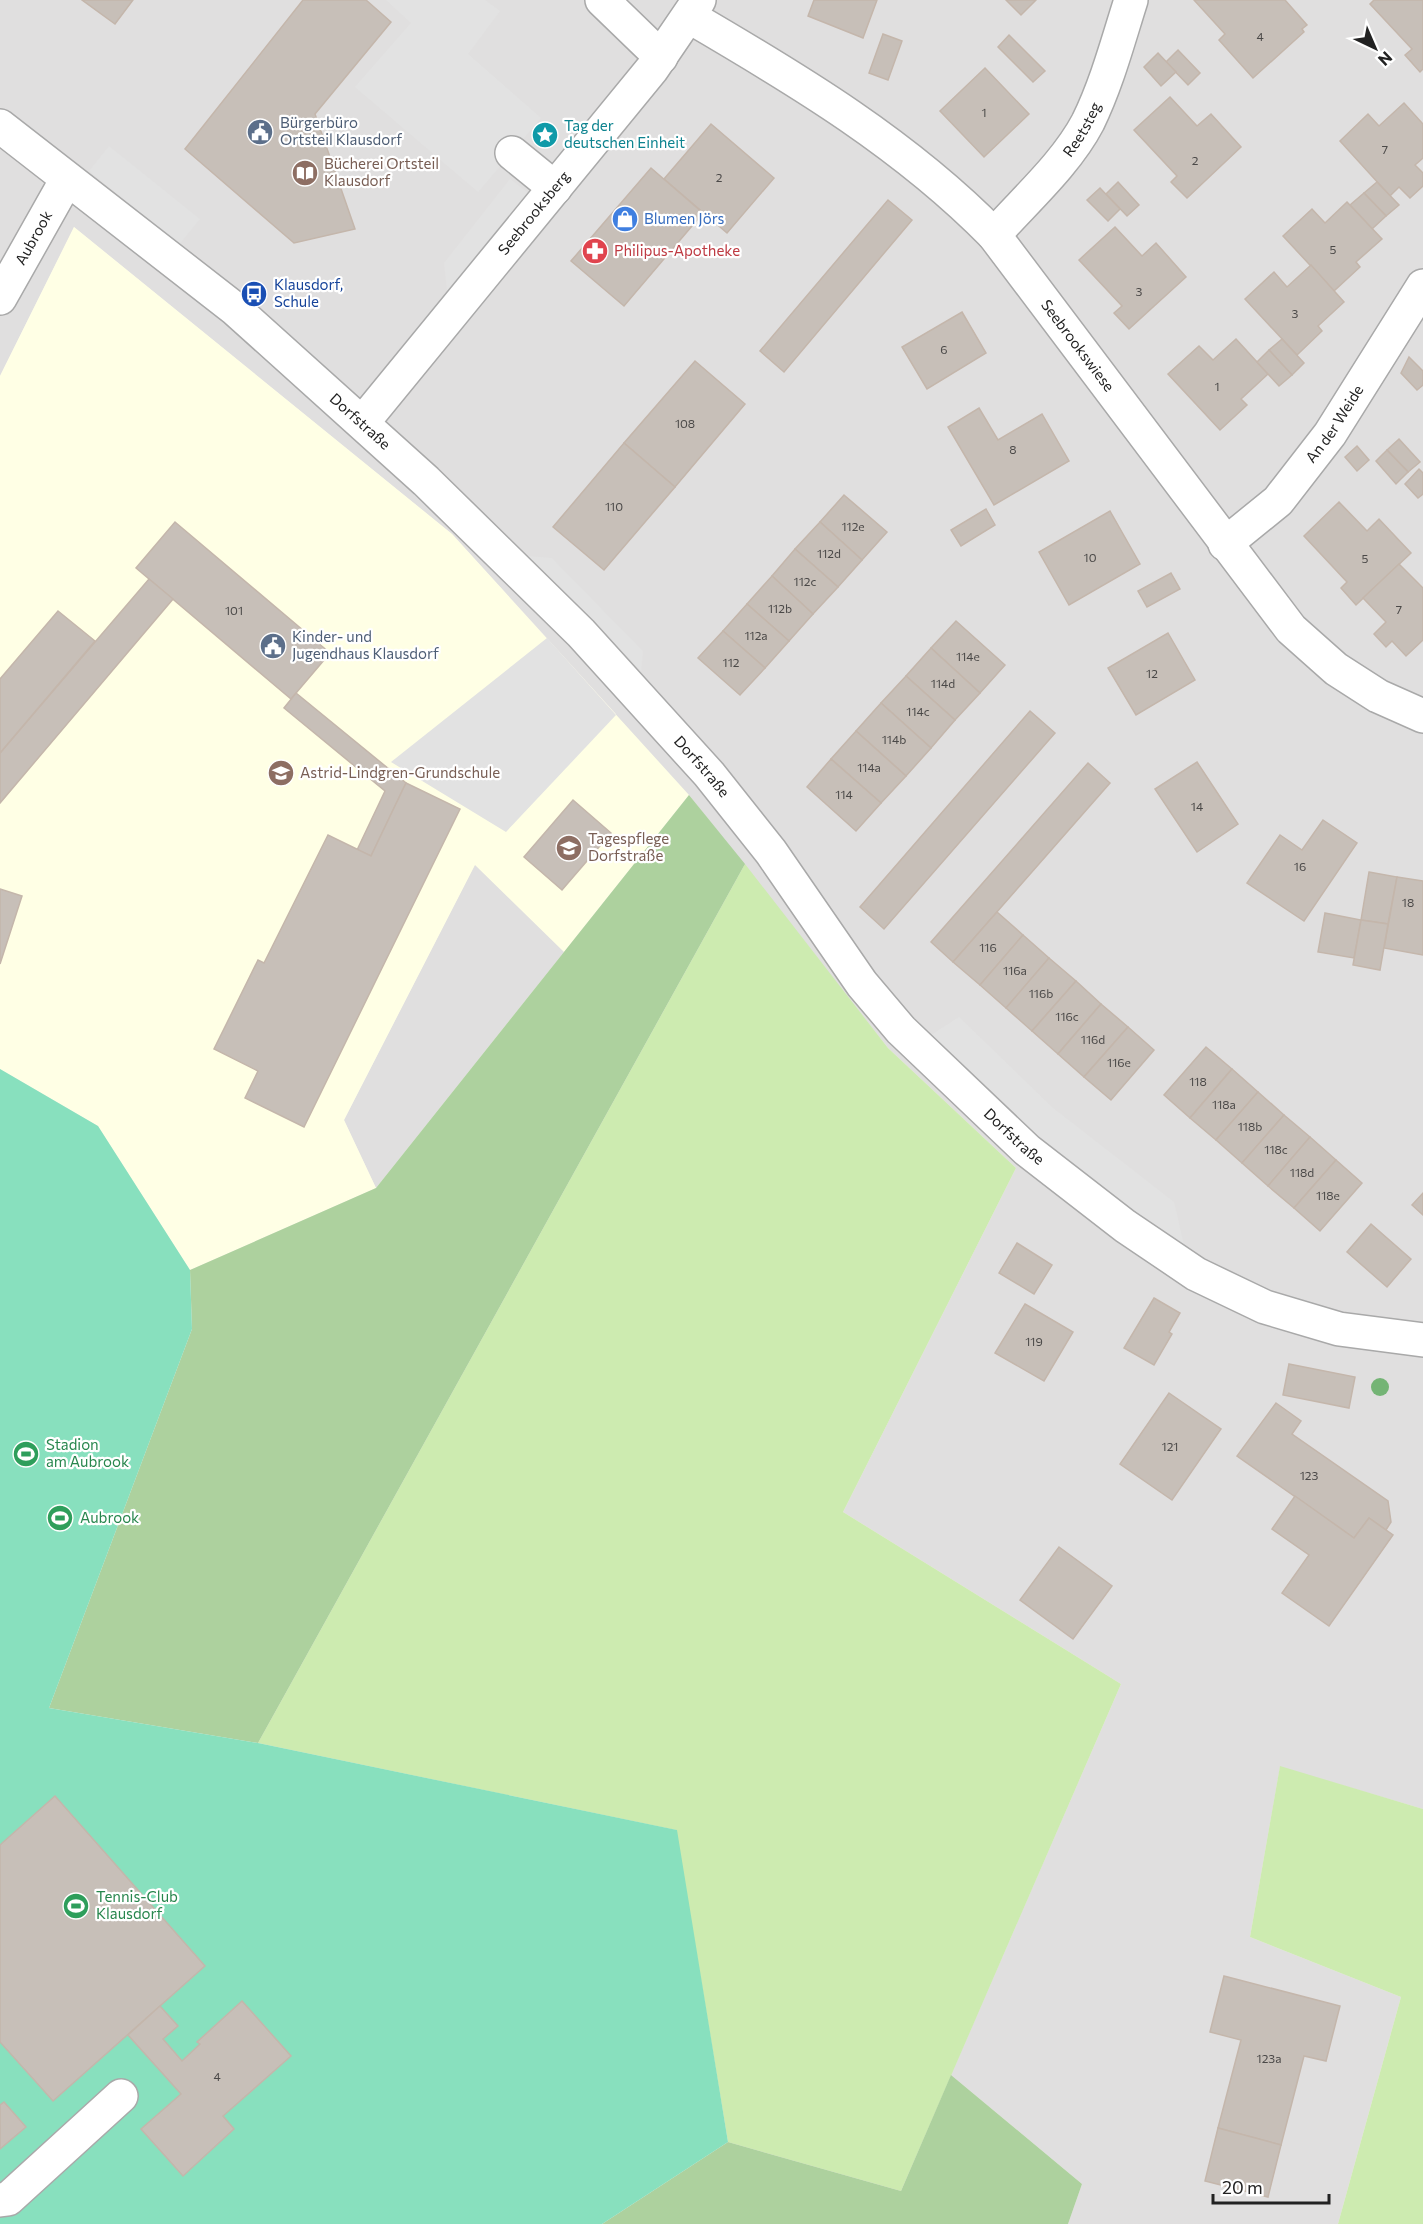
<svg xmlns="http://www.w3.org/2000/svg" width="1423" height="2224" viewBox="0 0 1423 2224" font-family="Commissioner,sans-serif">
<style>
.residential{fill:#e0dfdf}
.education{fill:#ffffe5}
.grass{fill:#cdebb0}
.forest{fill:#add19e}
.pitch{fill:#88e0be}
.parking{fill:#e2e2e2}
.building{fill:#c7bfb8;stroke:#c4b6ab;stroke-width:1.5}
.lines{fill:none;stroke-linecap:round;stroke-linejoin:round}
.minor-casing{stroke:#a9a9a9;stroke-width:36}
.minor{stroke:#fff;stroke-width:33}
.tree{fill:#74b475}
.labels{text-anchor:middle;stroke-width:4.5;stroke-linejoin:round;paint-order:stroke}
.number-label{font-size:12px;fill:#4b4948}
.service-label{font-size:15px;fill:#4e5e75;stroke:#fff;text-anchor:start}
.culture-label{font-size:15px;fill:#0d838f;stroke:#fff;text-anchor:start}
.street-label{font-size:15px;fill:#222;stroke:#fff}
.education-label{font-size:15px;fill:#785e54;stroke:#fff;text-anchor:start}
.shop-label{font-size:15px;fill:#366cbe;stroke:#fff;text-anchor:start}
.health-label{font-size:15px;fill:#be3a42;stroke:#fff;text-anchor:start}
.transit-label{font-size:15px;fill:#164399;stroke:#fff;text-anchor:start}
.leisure-label{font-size:15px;fill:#27864d;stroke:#fff;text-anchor:start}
</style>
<rect width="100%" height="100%" fill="#f2efe9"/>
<path class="residential" d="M0,0h1423v1809l-143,-42 -30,170 151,60 -63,227h-270l14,-40 -131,-109 170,-391 -278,-172 173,-344 -128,-120 -199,-253 -313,393 -32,-68 131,-256 141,-150 -164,-180 -378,-307 -74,149z"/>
<path class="education" d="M74,227l378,307 237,261 -125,157 -89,-87 -131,255 32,68 -186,82 -92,-144 -98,-57v-693z"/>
<g class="grass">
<path d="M745,864l143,184 128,120 -173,344 278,172 -220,507 -173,-49 -52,-312 -418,-87z"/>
<path d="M1280,1766l143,43v415h-85l63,-227 -151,-60z"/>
</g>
<g class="forest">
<path d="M689,795l56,69 -487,879 -209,-35 143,-379 -2,-59 186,-82z"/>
<path d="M951,2075l131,109 -14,40h-466l126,-82 173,49z"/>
</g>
<path class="pitch" d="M0,1069l98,57 92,144 2,59 -143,379 209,35 419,87 51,312 -126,82h-602z"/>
<g class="parking">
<path d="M386,0h99l15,11 -32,43 73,64 -63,74 -123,-105 56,-64z"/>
<path d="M109,146l91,73 -21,26 -90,-74z"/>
<path d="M510,179l26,20 -87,108 -5,-44z"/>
<path d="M527,556l25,2 91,93 -2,20z"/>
<path d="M547,638l69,77 -110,117 -115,-70z"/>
<path d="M959,1017l94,91 121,94 11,47 -148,-111 -47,-42 -59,-61z"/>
</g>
<g class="building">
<path d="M82,0h51l-18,24z"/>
<path d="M303,0h63l25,22 -76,92 40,115 -61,14 -109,-94z"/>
<path d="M814,0h63l-14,38 -55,-22z"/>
<path d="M1006,0h30l-15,15z"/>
<path d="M1194,0h91l22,25 -5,4 2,3 -51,46 -34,-38 6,-6z"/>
<path d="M1374,0h49v69l-3,3 -15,-17 7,-6 -42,-45z"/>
<path d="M883,34l19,7 -14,39 -19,-7z"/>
<path d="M1009,35l36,36 -12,11 -35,-35z"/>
<path d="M1178,50l22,23 -12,12 -22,-23z"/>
<path d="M1158,53l18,19 -15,14 -17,-19z"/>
<path d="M985,68l44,46 -45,43 -44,-46z"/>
<path d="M1170,97l27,29 14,-12 30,33 -54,51 -16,-16 6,-6 -43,-46z"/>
<path d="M1404,103l19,21v34l-8,7 8,8v13l-13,12 -11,-11 -9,9 -50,-55 28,-27 11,12z"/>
<path d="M711,124l63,54 -47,55 -63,-54z"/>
<path d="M651,168l52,45 -79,93 -53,-45z"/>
<path d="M1118,182l21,23 -12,11 -21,-22z"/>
<path d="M1377,182l22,23 -13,11 -22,-23z"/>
<path d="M1100,188l20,21 -12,12 -21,-21z"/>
<path d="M1364,193l22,23 -14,13 -22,-24z"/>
<path d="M888,200l24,20 -128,152 -24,-21z"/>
<path d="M1347,202l35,37 -26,23 4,5 -26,24 -51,-55 29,-27 13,14z"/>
<path d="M1115,227l27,29 14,-13 30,34 -57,52 -15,-16 8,-7 -43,-46z"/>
<path d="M1311,265l33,37 -26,24 4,5 -25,24 -52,-56 29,-27 13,15z"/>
<path d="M962,312l24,41 -59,36 -25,-42z"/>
<path d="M1236,339l32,35 -27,25 6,6 -27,25 -52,-56 31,-28 14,14z"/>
<path d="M1282,339l22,24 -12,12 -23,-25z"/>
<path d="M1269,350l23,25 -13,11 -22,-24z"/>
<path d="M1409,357l14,14v14l-6,5 -16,-17z"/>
<path d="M695,361l50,43 -70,83 -51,-44z"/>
<path d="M979,408l19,32 44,-26 27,47 -75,44 -46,-78z"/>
<path d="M1399,439l21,23 -12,10 -21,-22z"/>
<path d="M624,443l51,44 -71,83 -51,-43z"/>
<path d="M1357,446l12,14 -12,11 -12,-14z"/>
<path d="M1387,450l21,22 -12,12 -20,-23z"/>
<path d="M1419,469l4,4v21l-5,4 -13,-14z"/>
<path d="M844,495l43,37 -25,28 -42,-38z"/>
<path d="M1339,502l28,29 12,-12 32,34 -55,52 -15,-17 6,-6 -43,-46z"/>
<path d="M986,509l9,16 -34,21 -10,-16z"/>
<path d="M1110,511l30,53 -71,41 -30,-53z"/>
<path d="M175,522l155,131 -39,46 -155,-131z"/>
<path d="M820,522l42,38 -24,27 -43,-38z"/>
<path d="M795,549l43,38 -25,27 -41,-38z"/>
<path d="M1399,564l24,24v52l-17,16 -14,-15 -6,6 -12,-13 12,-12 -23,-24z"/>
<path d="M1171,573l9,16 -33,18 -9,-16z"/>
<path d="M772,576l41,38 -24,27 -42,-37z"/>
<path d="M149,579l24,20 -173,204v-50z"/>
<path d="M747,604l42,37 -24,27 -42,-37z"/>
<path d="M58,611l37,30 -95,112v-74z"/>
<path d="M956,621l49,44 -25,28 -49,-45z"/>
<path d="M723,631l42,37 -25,27 -42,-37z"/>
<path d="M1168,633l27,47 -59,35 -28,-47z"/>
<path d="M931,648l49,45 -25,27 -49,-44z"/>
<path d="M906,676l49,44 -24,28 -50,-45z"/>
<path d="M296,693l110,90 -35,73 -14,-6 28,-59 -101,-83z"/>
<path d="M881,703l50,45 -25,28 -50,-45z"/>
<path d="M1030,711l25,22 -171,196 -24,-22z"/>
<path d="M856,731l50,45 -25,27 -50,-44z"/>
<path d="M831,759l50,44 -25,28 -49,-44z"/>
<path d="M1197,762l41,62 -41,28 -42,-63z"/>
<path d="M1088,763l22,20 -157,179 -22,-20z"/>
<path d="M406,783l54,26 -156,318 -59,-29 13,-27 -44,-22 44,-89 6,3 64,-128 43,21z"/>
<path d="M573,800l38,33 -49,57 -38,-33z"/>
<path d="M1323,820l34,23 -53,78 -57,-38 33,-48 22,15z"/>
<path d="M1369,872l28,5 -9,47 -27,-4z"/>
<path d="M1397,877l26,4v74l-39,-7z"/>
<path d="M0,889l22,7 -22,68z"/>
<path d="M997,912l26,23 -43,50 -27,-23z"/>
<path d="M1325,913l36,7 -7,38 -36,-6z"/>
<path d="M1361,920l27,4 -8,46 -27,-5z"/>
<path d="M1023,935l26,23 -43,50 -26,-23z"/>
<path d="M1049,958l27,23 -44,50 -26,-23z"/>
<path d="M1076,981l25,23 -43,50 -26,-23z"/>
<path d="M1101,1004l27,23 -44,50 -26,-23z"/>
<path d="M1128,1027l26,23 -43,50 -27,-23z"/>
<path d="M1206,1047l26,22 -42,49 -26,-23z"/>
<path d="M1232,1069l26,23 -42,48 -26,-22z"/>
<path d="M1258,1092l26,23 -42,48 -26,-23z"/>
<path d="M1284,1115l26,22 -42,49 -26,-23z"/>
<path d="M1310,1137l26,23 -42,48 -26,-22z"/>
<path d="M1336,1160l26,23 -42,48 -26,-23z"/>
<path d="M1423,1193v22l-11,-10z"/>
<path d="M1371,1224l40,35 -24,28 -40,-35z"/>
<path d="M1017,1243l35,22 -18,29 -35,-21z"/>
<path d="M1154,1298l26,15 -11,19 3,2 -18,31 -30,-17z"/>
<path d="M1025,1304l48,28 -29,49 -49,-28z"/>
<path d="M1289,1364l66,13 -6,31 -66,-13z"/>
<path d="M1169,1393l52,36 -49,71 -52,-36z"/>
<path d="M1276,1403l25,18 -9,13 96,67 3,21 -5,8 -17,-12 -15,20 -117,-82z"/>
<path d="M1295,1496l59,42 15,-20 24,17 -64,91 -47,-33 27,-38 -37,-26z"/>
<path d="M1059,1547l53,39 -39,53 -53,-39z"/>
<path d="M55,1796l150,170 -152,135 -53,-59v-197z"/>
<path d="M1224,1976l116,30 -14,55 -22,-5 -23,89 -63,-17 23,-88 -31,-8z"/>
<path d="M242,2001l49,55 -68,60 11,13 -51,47 -42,-47 40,-35 -53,-59 32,-29 18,20 -15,13 19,22 18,-17 -3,-2z"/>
<path d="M4,2102l22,25 -26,22v-44z"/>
<path d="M1218,2128l63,17 -13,52 -63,-16z"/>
</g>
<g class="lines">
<defs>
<g id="minor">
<path d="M602,0l59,57"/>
<path id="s1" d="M690,17c108,63 216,128 304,218l297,394 45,40 42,27 45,20"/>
<path id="s2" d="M0,126l235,183 191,172 155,152 128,141 62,78 91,132 39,46 126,120 98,76 71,48 69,33 74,22 84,11"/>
<path d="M512,153l43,35"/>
<path id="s3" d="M994,235c31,-35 72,-71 94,-113 19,-39 30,-81 43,-122"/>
<path id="s4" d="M0,298l67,-119"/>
<path id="s5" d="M363,422l289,-353 47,-69"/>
<path id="s6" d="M1225,544l53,-43 52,-67 93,-148"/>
<path d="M0,2200l8,-1 113,-103"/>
</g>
</defs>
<use href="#minor" class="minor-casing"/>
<use href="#minor" class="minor"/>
</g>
<circle class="tree" cx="1380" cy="1387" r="9"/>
<defs>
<symbol id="civic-disc" viewBox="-11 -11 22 22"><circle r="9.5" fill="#5c6f8a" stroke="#fff"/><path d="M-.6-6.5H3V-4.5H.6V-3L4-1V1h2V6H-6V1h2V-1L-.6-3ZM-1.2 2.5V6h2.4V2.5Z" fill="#fff"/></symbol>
<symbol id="sight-disc" viewBox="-11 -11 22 22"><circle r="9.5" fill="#0f9aa8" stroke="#fff"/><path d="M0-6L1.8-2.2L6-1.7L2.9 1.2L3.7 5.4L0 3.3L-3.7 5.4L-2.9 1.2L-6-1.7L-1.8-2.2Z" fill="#fff"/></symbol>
<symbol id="library-disc" viewBox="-11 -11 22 22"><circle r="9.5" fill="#8d6e63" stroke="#fff"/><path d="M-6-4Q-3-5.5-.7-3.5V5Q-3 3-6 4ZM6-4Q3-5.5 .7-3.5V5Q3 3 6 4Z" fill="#fff"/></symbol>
<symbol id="shop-disc" viewBox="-11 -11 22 22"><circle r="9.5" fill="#3f7fe0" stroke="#fff"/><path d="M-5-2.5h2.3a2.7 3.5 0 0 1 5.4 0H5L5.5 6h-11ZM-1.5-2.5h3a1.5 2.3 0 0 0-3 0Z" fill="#fff"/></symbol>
<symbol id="pharmacy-disc" viewBox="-11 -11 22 22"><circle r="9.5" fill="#e0444e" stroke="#fff"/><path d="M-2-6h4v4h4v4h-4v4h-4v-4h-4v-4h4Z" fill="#fff"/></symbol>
<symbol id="bus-disc" viewBox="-11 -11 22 22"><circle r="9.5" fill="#1a4fb4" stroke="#fff"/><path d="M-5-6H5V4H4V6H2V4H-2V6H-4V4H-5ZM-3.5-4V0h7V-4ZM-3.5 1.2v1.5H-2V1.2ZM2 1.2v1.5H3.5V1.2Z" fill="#fff"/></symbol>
<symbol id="school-disc" viewBox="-11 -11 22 22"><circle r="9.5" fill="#8d6e63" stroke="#fff"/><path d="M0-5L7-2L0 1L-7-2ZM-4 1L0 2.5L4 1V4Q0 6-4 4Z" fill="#fff"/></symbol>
<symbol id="stadium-disc" viewBox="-11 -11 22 22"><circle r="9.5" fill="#2e9e5b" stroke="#fff"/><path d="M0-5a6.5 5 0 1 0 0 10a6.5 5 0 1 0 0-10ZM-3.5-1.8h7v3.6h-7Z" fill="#fff"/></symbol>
</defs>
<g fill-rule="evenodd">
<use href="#civic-disc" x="245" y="117" width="30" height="30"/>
<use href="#sight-disc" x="530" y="120" width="30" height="30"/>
<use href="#library-disc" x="290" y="158" width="30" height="30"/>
<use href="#shop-disc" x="610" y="204" width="30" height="30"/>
<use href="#pharmacy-disc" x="580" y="236" width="30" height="30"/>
<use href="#bus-disc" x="239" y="279" width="30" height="30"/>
<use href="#civic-disc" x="258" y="631" width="30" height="30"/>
<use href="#school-disc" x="266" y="758" width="30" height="30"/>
<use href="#school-disc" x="554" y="833" width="30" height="30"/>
<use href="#stadium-disc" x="11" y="1439" width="30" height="30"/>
<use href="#stadium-disc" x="45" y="1503" width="30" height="30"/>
<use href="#stadium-disc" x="61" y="1891" width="30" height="30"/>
</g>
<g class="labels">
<g class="number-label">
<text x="1260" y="41">4</text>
<text x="984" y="117">1</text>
<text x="1385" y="154">7</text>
<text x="1195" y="165">2</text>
<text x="719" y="182">2</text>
<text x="1333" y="254">5</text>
<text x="1139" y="296">3</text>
<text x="1295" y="318">3</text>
<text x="944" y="354">6</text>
<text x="1217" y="391">1</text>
<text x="685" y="428">108</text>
<text x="1013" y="454">8</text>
<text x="614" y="511">110</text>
<text x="853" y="531">112e</text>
<text x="829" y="558">112d</text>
<text x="1090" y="562">10</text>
<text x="1365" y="563">5</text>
<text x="805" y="586">112c</text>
<text x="780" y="613">112b</text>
<text x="1399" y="614">7</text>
<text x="234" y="615">101</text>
<text x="756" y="640">112a</text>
<text x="968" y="661">114e</text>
<text x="731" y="667">112</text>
<text x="1152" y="678">12</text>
<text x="943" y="688">114d</text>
<text x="918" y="716">114c</text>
<text x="894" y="744">114b</text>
<text x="869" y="772">114a</text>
<text x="844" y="799">114</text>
<text x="1197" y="811">14</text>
<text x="1300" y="871">16</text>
<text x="1408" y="907">18</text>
<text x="988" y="952">116</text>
<text x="1015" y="975">116a</text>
<text x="1041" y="998">116b</text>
<text x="1067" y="1021">116c</text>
<text x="1093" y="1044">116d</text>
<text x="1119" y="1067">116e</text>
<text x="1198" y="1086">118</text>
<text x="1224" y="1109">118a</text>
<text x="1250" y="1131">118b</text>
<text x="1276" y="1154">118c</text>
<text x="1302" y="1177">118d</text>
<text x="1328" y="1200">118e</text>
<text x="1034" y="1346">119</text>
<text x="1170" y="1451">121</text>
<text x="1309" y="1480">123</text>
<text x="1269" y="2063">123a</text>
<text x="217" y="2081">4</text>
</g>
<g class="service-label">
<text x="280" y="128">Bürgerbüro<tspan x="280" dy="17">Ortsteil Klausdorf</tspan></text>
<text x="292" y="642">Kinder- und<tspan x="292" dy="17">Jugendhaus Klausdorf</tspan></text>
</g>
<g class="culture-label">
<text x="564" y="131">Tag der<tspan x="564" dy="17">deutschen Einheit</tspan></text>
</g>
<g class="street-label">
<text dy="5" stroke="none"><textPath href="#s3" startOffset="138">Reetsteg</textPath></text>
<text dy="5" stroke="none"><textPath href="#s5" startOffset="270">Seebrooksberg</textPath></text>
<text dy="5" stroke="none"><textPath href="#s4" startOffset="69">Aubrook</textPath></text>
<text dy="5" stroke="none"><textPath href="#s1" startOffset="514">Seebrookswiese</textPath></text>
<text dy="5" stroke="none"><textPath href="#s2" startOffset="466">Dorfstraße</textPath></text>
<text dy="5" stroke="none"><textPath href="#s6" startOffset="164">An der Weide</textPath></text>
<text dy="5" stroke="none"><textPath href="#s2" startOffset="952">Dorfstraße</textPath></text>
<text dy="5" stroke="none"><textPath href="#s2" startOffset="1438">Dorfstraße</textPath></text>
</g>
<g class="education-label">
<text x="324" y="169">Bücherei Ortsteil<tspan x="324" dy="17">Klausdorf</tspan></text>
<text x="300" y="778">Astrid-Lindgren-Grundschule</text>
<text x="588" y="844">Tagespflege<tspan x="588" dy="17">Dorfstraße</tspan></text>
</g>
<g class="shop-label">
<text x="644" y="224">Blumen Jörs</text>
</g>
<g class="health-label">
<text x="614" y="256">Philipus-Apotheke</text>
</g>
<g class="transit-label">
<text x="274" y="290">Klausdorf,<tspan x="274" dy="17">Schule</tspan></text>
</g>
<g class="leisure-label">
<text x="46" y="1450">Stadion<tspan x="46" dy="17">am Aubrook</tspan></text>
<text x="80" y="1523">Aubrook</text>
<text x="96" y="1902">Tennis-Club<tspan x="96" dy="17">Klausdorf</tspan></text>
</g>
</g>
<g transform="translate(1375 48) rotate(136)" stroke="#ffffff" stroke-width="4.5" paint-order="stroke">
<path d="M0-4.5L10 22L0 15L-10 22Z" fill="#222222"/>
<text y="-9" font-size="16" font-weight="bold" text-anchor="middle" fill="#222222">N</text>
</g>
<path d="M1213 2194v9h116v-9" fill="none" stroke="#222222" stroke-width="3"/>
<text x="1222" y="2194" font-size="18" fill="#222222" stroke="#ffffff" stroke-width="4.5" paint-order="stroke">20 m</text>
</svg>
